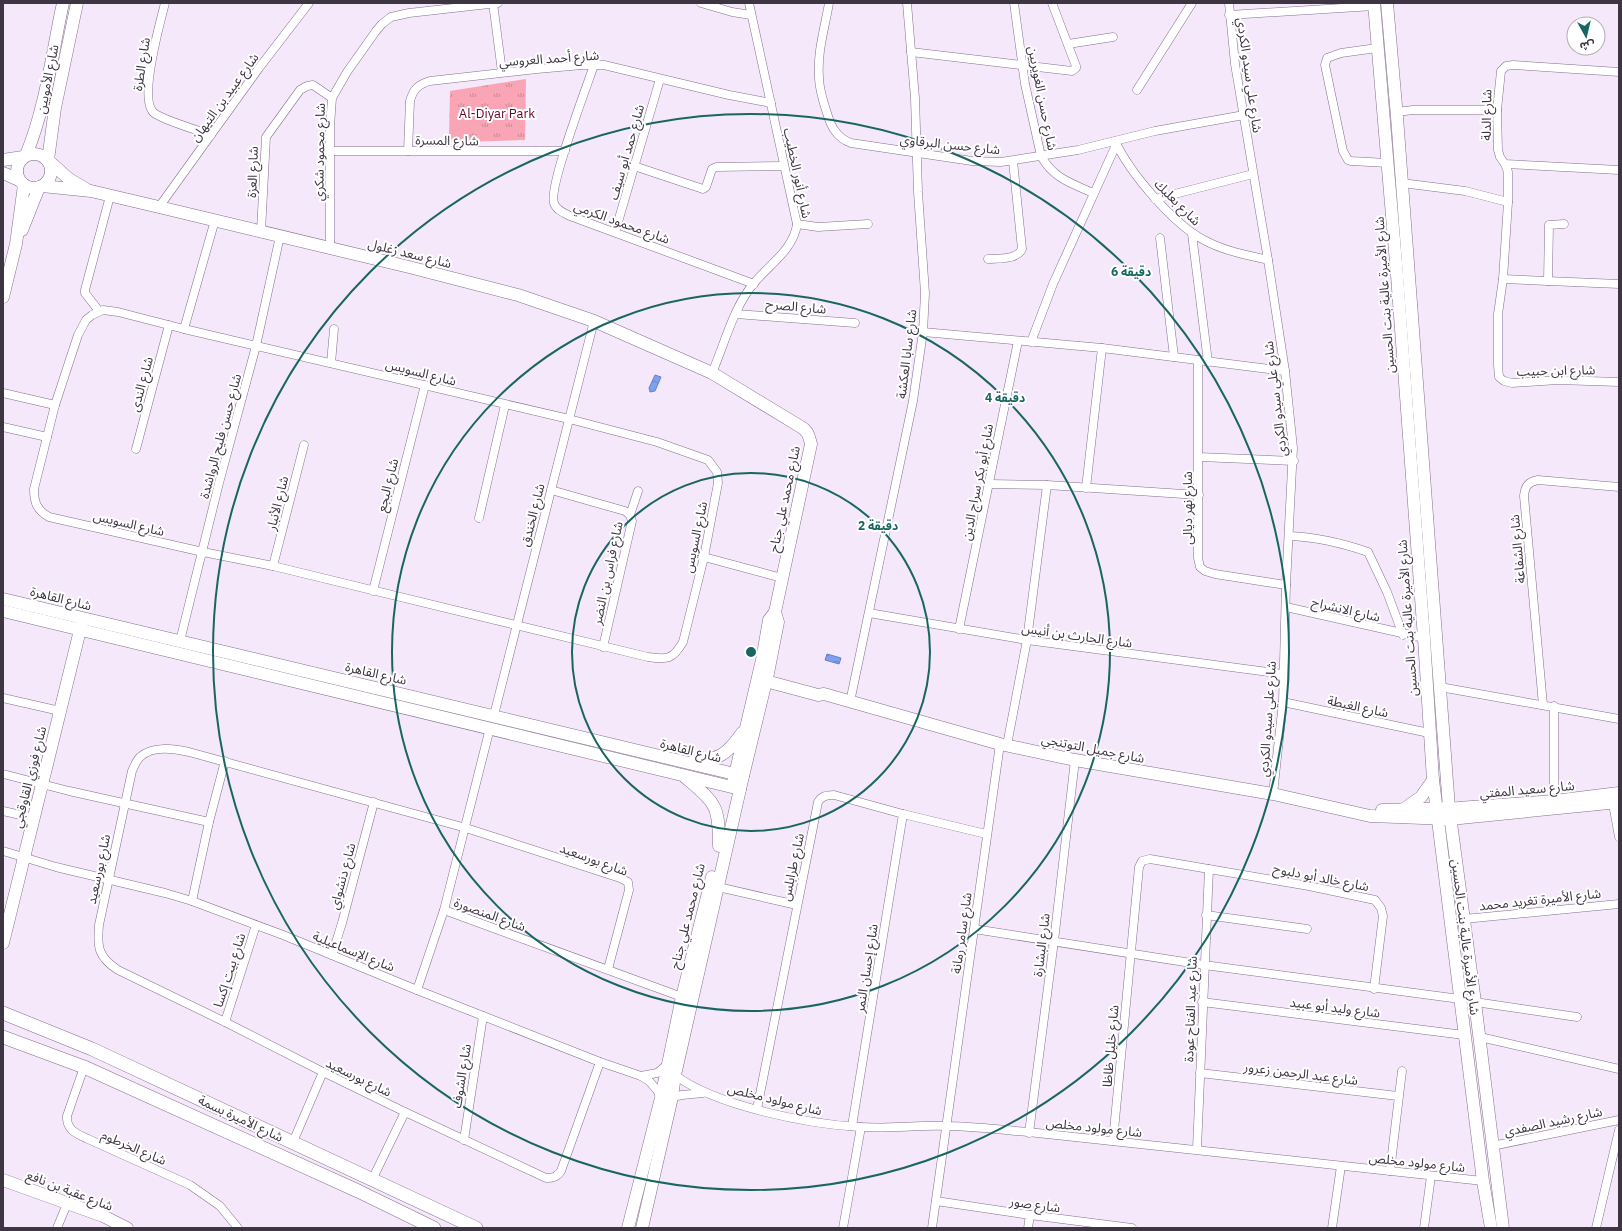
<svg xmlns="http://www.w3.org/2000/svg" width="1622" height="1231" viewBox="0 0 1622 1231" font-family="'IBM Plex Sans','Noto Sans Arabic',sans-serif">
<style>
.grass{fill:url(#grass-tufts)}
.pitch{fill:#f9a5b5}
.water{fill:url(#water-ripples);stroke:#6981bd}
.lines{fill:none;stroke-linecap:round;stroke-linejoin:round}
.street-casing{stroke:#83708c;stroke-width:9}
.secondary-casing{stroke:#83708c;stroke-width:13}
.primary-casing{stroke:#83708c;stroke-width:14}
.street{stroke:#fff;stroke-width:8}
.secondary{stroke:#fff;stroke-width:12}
.primary{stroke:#fff;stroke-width:13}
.ring{fill:none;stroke:#196660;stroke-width:2}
.labels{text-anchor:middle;stroke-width:4;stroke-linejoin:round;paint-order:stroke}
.street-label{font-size:13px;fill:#3e3542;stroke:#fff}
.park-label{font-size:13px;fill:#630529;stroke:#fff}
.centre{fill:#196660;stroke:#fff;stroke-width:2}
.ring-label{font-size:12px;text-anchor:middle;font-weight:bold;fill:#196660;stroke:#fff;stroke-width:4;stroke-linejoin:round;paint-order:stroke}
</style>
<defs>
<pattern id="grass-tufts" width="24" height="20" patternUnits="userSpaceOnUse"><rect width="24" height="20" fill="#f9a5b5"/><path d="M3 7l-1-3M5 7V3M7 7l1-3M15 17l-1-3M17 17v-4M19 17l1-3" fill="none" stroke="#cb8795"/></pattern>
<pattern id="water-ripples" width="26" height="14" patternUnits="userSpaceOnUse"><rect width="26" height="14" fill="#7ca1f2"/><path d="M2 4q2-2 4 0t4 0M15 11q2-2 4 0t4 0" fill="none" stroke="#6784c6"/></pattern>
</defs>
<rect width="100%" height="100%" fill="#f5e8fb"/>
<path class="grass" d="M526,79l-1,61 -64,2 -12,-3 1,-48z"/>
<path class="pitch" d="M451,108h18l1,27 -19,1z"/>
<g class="water">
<path d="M655,375l6,2 -6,14 -5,1 -1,-4z"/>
<path d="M827,654l14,4 -2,6 -14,-4z"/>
</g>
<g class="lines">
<defs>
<g id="street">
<path d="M165,3c-5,20 -27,97 -11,110 11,8 44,17 57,22"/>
<path d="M493,3l9,69"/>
<path d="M701,3l31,9 19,3"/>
<path d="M829,3c-4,24 -12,49 -10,74 0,12 4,24 8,36 4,14 10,25 24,30l121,18 29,1 77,-12 77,-19 89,-16"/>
<path d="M1014,3l11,81 16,72c13,23 30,27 52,37"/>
<path d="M1229,3l6,61 33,196 17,111 8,77 -7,137 -3,117 -10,92"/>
<path d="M1229,15l145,-9"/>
<path d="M1068,44l45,-7"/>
<path d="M1377,48l-36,5 -14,5 -2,7 18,86 5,9 3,1 37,2"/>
<path d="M911,52l161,19 4,-3v-2l-24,-63"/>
<path d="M594,65c-7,21 -46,123 -40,138 2,7 10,10 16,13l184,68"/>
<path d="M1619,72l-106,-7 -7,1 -5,5 -4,39 1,40 2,7 5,7 114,6"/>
<path d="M1137,90l55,-87"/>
<path d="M1397,112l16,-2h84"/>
<path d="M1115,141c15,32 58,83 89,99 20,11 43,15 64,20"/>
<path d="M330,151h235"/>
<path d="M408,151l2,-50c3,-12 9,-17 20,-20l107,-12 45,-4h22l125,30 42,8"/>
<path d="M1505,164l3,8v30l-5,77 -5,35v51l1,12 5,4 8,2 46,-3 61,2"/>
<path d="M634,166l69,23 3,-2 6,-18 4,-2 68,-1"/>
<path d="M1402,183l63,8 43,11"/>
<path d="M1155,199l98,-25"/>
<path d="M159,207l100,-139 50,-65"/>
<path d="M797,224l21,3 50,-3"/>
<path d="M261,231l5,-94 34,-47 7,-4 6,-1 19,13"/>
<path d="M615,232l45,-153"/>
<path d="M1192,234l16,128"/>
<path d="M1160,238l14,119"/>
<path d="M330,248v-122l2,-28 15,-26 29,-41 6,-7 9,-7 18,-4 89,-10"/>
<path d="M988,259c11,-1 29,1 34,-10l-9,-88"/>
<path d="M1503,279l116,5"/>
<path d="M1548,281l1,-56 15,-1"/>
<path d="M103,310l15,2 66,17 385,90 88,23 51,18 9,12 1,11 -14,74 -21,85c-10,17 -15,18 -35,15l-375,-91 -70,-14 -154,-35c-12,-7 -15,-14 -15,-28l21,-84 23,-70 8,-15 6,-5z"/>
<path d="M99,311l-14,-18v-3l25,-94"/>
<path d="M736,314l119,9"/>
<path d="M184,329l31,-109"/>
<path d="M923,332l179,16 183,23"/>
<path d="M1031,342l22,-58 63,-139"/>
<path d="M1198,360v198l2,9 5,4 10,3 71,11"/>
<path d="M331,363l3,-34"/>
<path d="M712,373c13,-30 21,-65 42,-90 15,-18 40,-34 43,-59l-48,-221"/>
<path d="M3,393l52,12"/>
<path d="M3,427l44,10"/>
<path d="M136,449l33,-124"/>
<path d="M1199,457l95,4"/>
<path d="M990,484l57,1 152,10"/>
<path d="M1086,488l16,-140"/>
<path d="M551,490l74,21 5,4 2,6 -29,126"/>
<path d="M630,515l8,-24"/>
<path d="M479,518l26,-113"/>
<path d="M1289,536c28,1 53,7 79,16l19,40 16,43"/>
<path d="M704,557l78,21"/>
<path d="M273,566l31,-121"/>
<path d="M373,591l52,-206"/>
<path d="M1286,607l138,31"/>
<path d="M869,613l158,27 256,34"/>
<path d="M959,629l59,-288"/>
<path d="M180,641l39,-158 37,-137 24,-110"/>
<path d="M1440,687l179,32"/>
<path d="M3,698l57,13"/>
<path d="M850,702l63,-301 10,-69 2,-39 -7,-101 -3,-94 -8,-95"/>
<path d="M1283,702l146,31"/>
<path d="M1543,705l-19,-209c1,-10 4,-14 14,-16l81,7"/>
<path d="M494,715l100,-394"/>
<path d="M490,728l-46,182 238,87"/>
<path d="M1007,745l20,-105 20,-155"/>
<path d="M225,761l-16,61 -17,79 91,34 134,55 183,72 41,14 8,5 8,9 4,8"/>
<path d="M3,774l66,17 140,31"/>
<path d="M1612,798l7,39"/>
<path d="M1554,801v-95"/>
<path d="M3,811l31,7"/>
<path d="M3,851l53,16 109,26 27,8"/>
<path d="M718,887l79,18"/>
<path d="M1206,915l101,14"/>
<path d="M1464,919l155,-15"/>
<path d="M974,929l230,36 256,34"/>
<path d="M332,955l10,-32 32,-121"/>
<path d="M417,990l27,-80"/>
<path d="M1202,1002l262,33"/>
<path d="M1475,1002l102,15"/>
<path d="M225,1022l31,-97"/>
<path d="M1480,1037l139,32"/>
<path d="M600,1062l-39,109c-4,6 -8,7 -15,7l-141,-66 -82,-40 -98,-50 -107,-52c-20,-13 -21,-23 -19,-45l33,-154c2,-4 4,-10 8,-14 13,-12 34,-8 49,-5l277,76 154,50 8,4 1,8 -21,79"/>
<path d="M84,1067l-17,49c-1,14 10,18 21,23l102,46 30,21 18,22"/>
<path d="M1200,1073l198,23"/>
<path d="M675,1075c41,31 133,49 184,52 29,2 58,-2 87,-1 27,0 55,4 82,6 152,15 303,34 455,49"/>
<path d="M641,1076l16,-3 11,-9"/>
<path d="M672,1097l10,-2 21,-2"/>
<path d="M757,1109l61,-307c4,-6 8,-7 16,-7l69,19 83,20"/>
<path d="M852,1126l51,-312"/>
<path d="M1029,1133l25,-192 21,-181"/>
<path d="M464,1140l19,-124"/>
<path d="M1113,1141l26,-274 3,-6 8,-2 159,27 66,14 6,8 2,8 -9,73"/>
<path d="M293,1142l30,-70"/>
<path d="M1492,1146l127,-26"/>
<path d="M1197,1149l12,-280"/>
<path d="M1390,1171l12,-100"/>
<path d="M372,1180l33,-68"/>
<path d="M936,1201l94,14 102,13"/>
<path d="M57,1228l10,-24"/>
<path d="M843,1228l18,-101"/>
<path d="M932,1228l68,-484"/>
<path d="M1028,1228l2,-13"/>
<path d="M1332,1228l9,-62"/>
<path d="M1424,1228l7,-52"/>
<path d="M1596,1228l23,-98"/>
</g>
<g id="secondary">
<path d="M1374,3l23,272 27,363 9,142 50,401 8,47"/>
<path d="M1387,3l10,114 52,691 26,194 28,226"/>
<circle cx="34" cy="171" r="17"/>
<path d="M26,155c20,-48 26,-102 37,-152"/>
<path d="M3,160l20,-3"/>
<path d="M48,160l7,-52 22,-105"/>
<path d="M50,162l19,17 17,10"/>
<path d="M3,173l16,7"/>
<path d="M42,186l49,5 68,16 250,60 109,28 76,26 118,52 89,54c7,4 8,9 10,17l-36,168 3,10 -10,51 -25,103 -68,299 -3,22 -30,131"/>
<path d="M22,230l17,-43"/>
<path d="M3,297l13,-53 8,-59"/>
<path d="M3,599l740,177"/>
<path d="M3,611l737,178"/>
<path d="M758,679l60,16 6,-1 176,50 75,16 198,34 97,22 80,3 169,-17"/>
<path d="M692,762c28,-4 33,-5 50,-29"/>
<path d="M685,777c31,27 34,27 34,69"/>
<path d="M733,783l29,-123 7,-40 6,-8"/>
<path d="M1404,809l17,-12 12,-17"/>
<path d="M1382,810l76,-2 96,-7 65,-8"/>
<path d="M3,943l79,-321"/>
<path d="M3,1180l100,36 24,12"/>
<path d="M628,1228l33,-130 21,-101 30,-120"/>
</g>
<g id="primary">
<path d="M3,1013l89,36 384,179"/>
<path d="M3,1037l81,30 274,124 76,37"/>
</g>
</defs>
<use href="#street" class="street-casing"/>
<use href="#secondary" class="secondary-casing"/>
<use href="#primary" class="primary-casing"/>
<use href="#street" class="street"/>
<use href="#secondary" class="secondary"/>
<use href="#primary" class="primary"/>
</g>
<g class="ring">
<circle cx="751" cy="652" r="179"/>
<circle cx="751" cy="652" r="359"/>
<circle cx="751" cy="652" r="538"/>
</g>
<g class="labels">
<g class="street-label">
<text transform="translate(549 58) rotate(-4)" y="5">شارع أحمد العروسي</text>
<text transform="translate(141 64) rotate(-81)" y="5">شارع الطرة</text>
<text transform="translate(1250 75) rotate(82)" y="5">شارع علي سيدو الكردي</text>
<text transform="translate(47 79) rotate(-79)" y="5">شارع الأمويين</text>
<text transform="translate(224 97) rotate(-54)" y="5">شارع عبيد بن التيهان</text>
<text transform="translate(1043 98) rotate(79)" y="5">شارع حسن الغويريين</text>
<text transform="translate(1486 115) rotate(-89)" y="5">شارع الدلة</text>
<text transform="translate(447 140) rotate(1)" y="5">شارع المسرة</text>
<text transform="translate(950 144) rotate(6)" y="5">شارع حسن البرقاوي</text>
<text transform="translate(319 152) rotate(-89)" y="5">شارع محمود شكري</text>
<text transform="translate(626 152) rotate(-74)" y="5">شارع حمد أبو سيف</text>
<text transform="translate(252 172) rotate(-88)" y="5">شارع العزة</text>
<text transform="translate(798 173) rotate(78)" y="5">شارع أنور الخطيب</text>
<text transform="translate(1178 202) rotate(45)" y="5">شارع بعلبك</text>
<text transform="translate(622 222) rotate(20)" y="5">شارع محمود الكرمي</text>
<text transform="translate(410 253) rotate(14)" y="5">شارع سعد زغلول</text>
<text transform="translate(1384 295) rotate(-94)" y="5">شارع الأميرة عالية بنت الحسين</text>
<text transform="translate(796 306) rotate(5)" y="5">شارع الصرح</text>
<text transform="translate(906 354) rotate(-83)" y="5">شارع سابا العكشة</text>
<text transform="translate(1556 370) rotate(-1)" y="5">شارع ابن حبيب</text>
<text transform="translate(421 372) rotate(14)" y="5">شارع السويس</text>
<text transform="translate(141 384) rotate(-75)" y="5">شارع الندى</text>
<text transform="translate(1275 399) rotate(-97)" y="5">شارع علي سيدو الكردي</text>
<text transform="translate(220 436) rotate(-75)" y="5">شارع حسن فليح الرواشدة</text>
<text transform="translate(977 482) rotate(-79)" y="5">شارع أبو بكر سراج الدين</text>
<text transform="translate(387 485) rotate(-76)" y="5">شارع البجع</text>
<text transform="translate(784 499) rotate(-78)" y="5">شارع محمد علي جناح</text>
<text transform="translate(277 503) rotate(-76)" y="5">شارع الأنبار</text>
<text transform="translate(1187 508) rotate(-90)" y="5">شارع نهر ديالى</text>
<text transform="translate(532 515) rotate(-76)" y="5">شارع الخندق</text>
<text transform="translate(129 523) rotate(13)" y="5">شارع السويس</text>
<text transform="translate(695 537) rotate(-78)" y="5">شارع السويس</text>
<text transform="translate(1517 549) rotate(-95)" y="5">شارع الشفاعة</text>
<text transform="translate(607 573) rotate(-78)" y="5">شارع فراس بن النضر</text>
<text transform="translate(61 598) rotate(14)" y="5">شارع القاهرة</text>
<text transform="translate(1346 609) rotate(13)" y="5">شارع الانشراح</text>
<text transform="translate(1407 618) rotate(-94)" y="5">شارع الأميرة عالية بنت الحسين</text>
<text transform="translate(1077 635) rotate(8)" y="5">شارع الحارث بن أنيس</text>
<text transform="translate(376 673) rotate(13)" y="5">شارع القاهرة</text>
<text transform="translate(1358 706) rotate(12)" y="5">شارع الغبطة</text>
<text transform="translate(1267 719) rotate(-86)" y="5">شارع علي سيدو الكردي</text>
<text transform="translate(1093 748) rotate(11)" y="5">شارع جميل التوتنجي</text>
<text transform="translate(691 750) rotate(14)" y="5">شارع القاهرة</text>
<text transform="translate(29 777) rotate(-76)" y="5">شارع فوزي القاوقجي</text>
<text transform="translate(1527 789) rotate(-5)" y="5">شارع سعيد المفتي</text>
<text transform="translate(594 859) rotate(20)" y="5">شارع بورسعيد</text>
<text transform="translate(792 867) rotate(-78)" y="5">شارع طرابلس</text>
<text transform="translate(98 869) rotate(-78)" y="5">شارع بورسعيد</text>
<text transform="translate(342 876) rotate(-75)" y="5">شارع دنشواي</text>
<text transform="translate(1321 877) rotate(11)" y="5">شارع خالد أبو دلبوح</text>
<text transform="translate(1540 899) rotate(-6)" y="5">شارع الأميرة تغريد محمد</text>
<text transform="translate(490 914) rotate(20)" y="5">شارع المنصورة</text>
<text transform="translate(687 916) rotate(-76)" y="5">شارع محمد علي جناح</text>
<text transform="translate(961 933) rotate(-82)" y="5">شارع سامر رمانة</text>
<text transform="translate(1466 937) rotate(83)" y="5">شارع الأميرة عالية بنت الحسين</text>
<text transform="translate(1041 945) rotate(-83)" y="5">شارع البشارة</text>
<text transform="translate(354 951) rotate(22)" y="5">شارع الإسماعيلية</text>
<text transform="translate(866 968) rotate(-81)" y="5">شارع إحسان النمر</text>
<text transform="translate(229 970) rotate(-72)" y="5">شارع بيت إكسا</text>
<text transform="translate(1335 1007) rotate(7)" y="5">شارع وليد أبو عبيد</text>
<text transform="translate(1190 1009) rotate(-88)" y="5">شارع عبد الفتاح عودة</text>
<text transform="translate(1110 1046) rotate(-85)" y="5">شارع خليل ظاظا</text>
<text transform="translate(1301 1073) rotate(7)" y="5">شارع عبد الرحمن زعرور</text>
<text transform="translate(461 1076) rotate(-81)" y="5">شارع الشوف</text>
<text transform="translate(359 1077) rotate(26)" y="5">شارع بورسعيد</text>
<text transform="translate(775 1099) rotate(14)" y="5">شارع مولود مخلص</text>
<text transform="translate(241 1118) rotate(25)" y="5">شارع الأميرة بسمة</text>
<text transform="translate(1553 1121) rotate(-12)" y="5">شارع رشيد الصفدي</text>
<text transform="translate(1094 1127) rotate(6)" y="5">شارع مولود مخلص</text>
<text transform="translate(134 1147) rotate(23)" y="5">شارع الخرطوم</text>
<text transform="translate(1417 1162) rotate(6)" y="5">شارع مولود مخلص</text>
<text transform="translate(70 1190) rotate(21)" y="5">شارع عقبة بن نافع</text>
<text transform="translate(1035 1204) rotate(8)" y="5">شارع صور</text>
</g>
<g class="park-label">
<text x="497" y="118">Al-Diyar Park</text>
</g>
</g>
<circle cx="751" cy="652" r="6" class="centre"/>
<g class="ring-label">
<text x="1131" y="276">6 دقيقة</text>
<text x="1005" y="402">4 دقيقة</text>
<text x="878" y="530">2 دقيقة</text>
</g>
<rect width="1622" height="1231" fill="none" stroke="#3e3542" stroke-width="8"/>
<g transform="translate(1586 36) rotate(172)"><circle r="19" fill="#ffffff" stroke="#b2aeb3"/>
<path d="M0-3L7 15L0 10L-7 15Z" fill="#196660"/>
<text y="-6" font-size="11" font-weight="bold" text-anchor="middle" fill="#3e3542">ش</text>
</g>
</svg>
